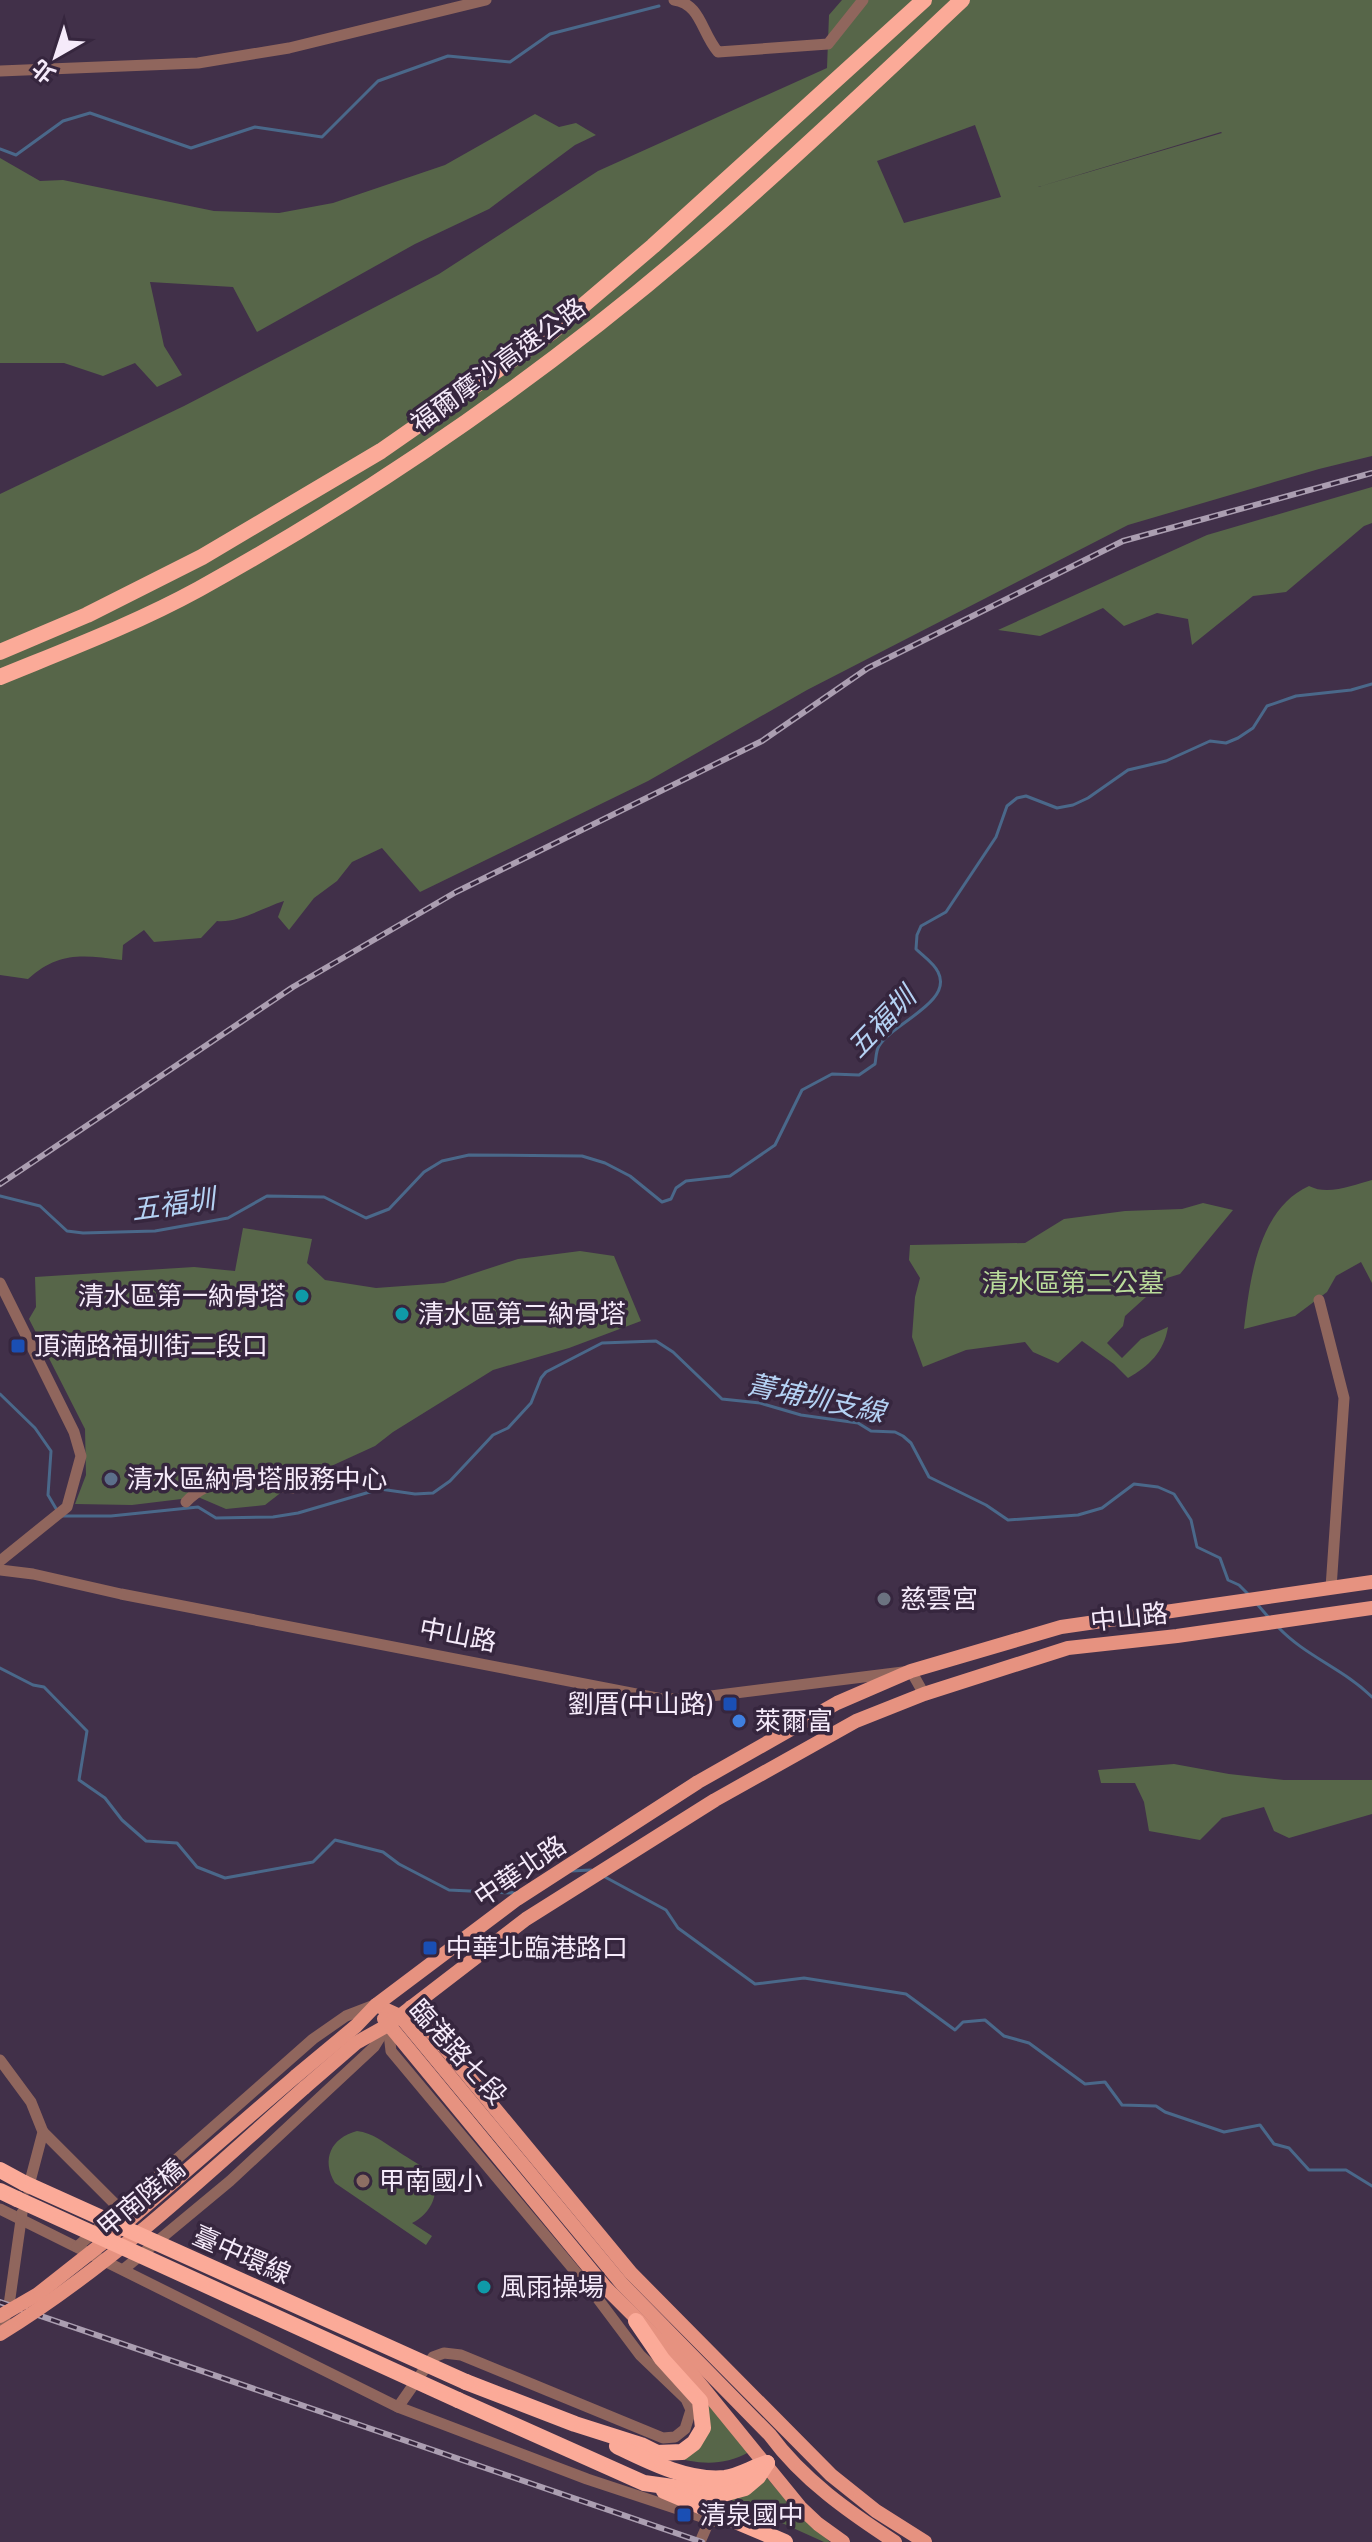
<svg xmlns="http://www.w3.org/2000/svg" width="1372" height="2542" viewBox="0 0 1372 2542" font-family="Cabin,'Noto Sans TC',sans-serif">
<style>
.green{fill:#576649;fill-rule:evenodd}
.lines{fill:none;stroke-linecap:round;stroke-linejoin:round}
.stream{stroke:#4a688a;stroke-width:3}
.minor{stroke:#90665d;stroke-width:11}
.major{stroke:#e69280;stroke-width:14}
.highway{stroke:#fbaa98;stroke-width:16}
.rail-casing{stroke:#ab9eb1;stroke-width:6}
.rail{stroke:#36263e;stroke-width:3;stroke-dasharray:9;stroke-linecap:butt}
.major-bridge{stroke:#e69280;stroke-width:14}
.highway-bridge{stroke:#fbaa98;stroke-width:16}
.culture-dot{fill:#0f9aa8;stroke:#36263e;stroke-width:3}
.transit-dot{fill:#1a4fb4;stroke:#36263e;stroke-width:3}
.service-dot{fill:#5c6f8a;stroke:#36263e;stroke-width:3}
.worship-dot{fill:#6b7280;stroke:#36263e;stroke-width:3}
.shop-dot{fill:#3f7fe0;stroke:#36263e;stroke-width:3}
.education-dot{fill:#8d6e63;stroke:#36263e;stroke-width:3}
.labels{text-anchor:middle;stroke-width:7;stroke-linejoin:round;paint-order:stroke}
.street-label{font-size:26px;fill:#f5eafa;stroke:#36263e}
.park-label{font-size:26px;fill:#b9db9a;stroke:#36263e}
.poi-label{font-size:26px;fill:#f5eafa;stroke:#36263e;text-anchor:start}
.water-label{font-size:28px;font-style:italic;fill:#b4d1f3;stroke:#36263e}
</style>
<rect width="100%" height="100%" fill="#413049"/>
<g class="green">
<path d="M842,0h530v456l-53,13 -191,56 -321,165 -159,91 -228,111 -38,-44 -30,14 -15,19 -23,17 -25,32 -11,-13 6,-16c-22,7 -45,22 -67,20l-16,17 -47,4 -10,-12 -21,15 -1,15c-39,-5 -63,-9 -94,19l-28,-4v-481l184,-88 255,-132 159,-103 229,-103 2,-53zM975,125l26,72 -97,26 -27,-62zM1222,133l-184,54 183,-55z"/>
<path d="M535,114l24,13 17,-4 20,12 -21,10 -86,64 -74,35 -158,88 -24,-45 -83,-5 14,64 18,29 -25,12 -22,-24 -32,13 -39,-13h-64v-205l40,23 23,-1 151,31 65,2 54,-10 112,-38z"/>
<path d="M1372,487v36l-8,3 -78,66 -33,4 -61,49 -4,-26 -31,-6 -33,13 -21,-18 -63,28 -42,-6 209,-95z"/>
<path d="M1372,1180v103l-11,-21 -25,14 -9,16 -32,24 -51,13c6,-50 14,-120 65,-143 19,10 44,-1 63,-6z"/>
<path d="M1203,1203l30,7 -53,64 -13,4 -42,38 -2,10 -16,17 15,15 19,-19 27,-12c-4,25 -19,39 -40,51l-14,-14 -32,-23 -24,22 -25,-11 -8,-10 -59,8 -43,17 -11,-30 3,-40 5,-19 -11,-18 1,-15 115,-2 39,-24 61,-8 57,-2z"/>
<path d="M243,1228l69,11 -5,24 18,17 51,8 68,-5 74,-24 62,-8 34,5 27,65 -72,27 -76,22 -100,62 -18,14 -83,38 -27,21 -39,4 -28,-12 -66,8 -57,-1 11,-29 -1,-46 -56,-110 7,-12 -1,-30 159,-10 41,4z"/>
<path d="M1174,1764l55,10 55,6h88v34l-83,24 -15,-7 -10,-24 -42,11 -22,22 -51,-9 -5,-29 -9,-19h-34l-3,-13z"/>
<path d="M357,2131c16,2 26,11 39,19 9,7 23,13 31,21 17,19 4,43 -15,52l20,13 -6,9 -91,-62c-14,-24 -4,-45 22,-52z"/>
<path d="M702,2393l47,59c-27,15 -51,12 -81,4l28,-10z"/>
<path d="M767,2478l23,27 40,37h-6l-97,-44 14,-2z"/>
</g>
<g class="lines">
<g class="stream">
<path d="M0,149l16,6 47,-34 27,-8 101,35 64,-21 67,10 56,-56 70,-25 62,6 40,-28 109,-28"/>
<path d="M0,1196l40,10 27,25 16,2 72,-2 73,-13 39,-22 57,1 42,21 23,-9 35,-37 18,-11 27,-6 113,1 23,7 25,13 32,26 9,-3 5,-11 10,-7 44,-5 45,-31 27,-55 30,-16 27,1 16,-11c1,-5 1,-14 4,-18 12,-22 75,-44 59,-74 -4,-9 -15,-16 -22,-23l1,-14 4,-9 25,-14 50,-75 11,-31 10,-8 9,-2 31,12 16,-3 15,-7 40,-28 38,-9 44,-20 16,2 12,-5 15,-10 14,-22 29,-10 55,-6 21,-6"/>
<path d="M0,1394l35,34 16,23 -3,44 10,17"/>
<path d="M63,1516h48l87,-9 18,11 57,-1 25,-4 82,-24 35,5 18,-1 17,-12 43,-46 15,-7 23,-25 10,-25 5,-6 56,-29 54,-2 17,11 49,47 38,4 41,12 57,8 13,8 24,1 8,4 8,7 18,34 57,28 22,15 70,-5 24,-7 32,-24 24,3 16,7 17,26 6,27 23,11 8,22 11,5 10,10"/>
<path d="M1257,1604l13,15"/>
<path d="M1278,1627c27,29 66,42 94,70"/>
<path d="M0,1668l33,17 11,2 43,44 -8,49 26,18 17,22 24,21 31,2 20,24 28,11 88,-16 22,-22 48,12 16,12 50,26 62,3 8,-3"/>
<path d="M571,1871l20,-1"/>
<path d="M605,1877l61,33 12,18 77,56 49,-6 102,16 49,36 8,-8 22,-2 19,16 25,7 56,41 20,-2 17,23 34,1 9,6 59,20 36,-7 14,19 15,4 20,22h37l26,16"/>
</g>
<g class="minor">
<path d="M674,0c27,4 27,32 44,52l110,-8 35,-44"/>
<path d="M0,71l198,-8 91,-15 197,-48"/>
<path d="M0,1283l74,149 7,24 -14,51 -67,54"/>
<path d="M1319,1300l25,98 -13,190"/>
<path d="M186,1502c30,-32 68,-19 107,-14"/>
<path d="M0,1570l33,4 88,20 541,105 33,-1 216,-27 13,23"/>
<path d="M388,2025l3,26 204,244 45,60 46,44 5,11 -6,19 -10,8 -12,1 -202,-83 -17,-2 -11,4 -35,50"/>
<path d="M0,2060l31,42 12,30 -15,57"/>
<path d="M43,2132l76,76"/>
<path d="M0,2209l398,198 189,72 133,44"/>
<path d="M77,2247l236,-208 33,-23 26,-10"/>
<path d="M124,2269l106,-88 144,-134 13,-21"/>
<path d="M0,2333l9,-28 13,-92"/>
<path d="M700,2542l10,-23"/>
</g>
<g class="major">
<path d="M376,2005l24,11 222,268 148,151c33,45 79,77 125,107"/>
<path d="M411,2007l220,266 200,202 45,36 49,31"/>
<path d="M384,2019l221,268 86,86 109,134 18,17 25,18"/>
<path d="M296,2076l60,-50 20,-21 141,-106 181,-117 139,-79 74,-32 150,-44 311,-45"/>
<path d="M304,2088l52,-45 32,-18 138,-106 189,-119 141,-79 68,-27 144,-46 109,-12 195,-28"/>
</g>
<g class="highway">
<path d="M0,652l87,-37 115,-58 179,-106 171,-119 101,-86 271,-246"/>
<path d="M0,677c66,-27 135,-53 199,-88 182,-101 357,-223 514,-360 85,-74 167,-152 249,-229"/>
<path d="M0,2170l24,13"/>
<path d="M0,2191l17,8"/>
<path d="M466,2382l109,42 66,21 16,8 25,-1 12,-9 9,-15 -3,-27 -38,-42 -26,-38"/>
<path d="M458,2400l186,83 79,11 22,-6 13,-11 9,-14"/>
<path d="M617,2446c31,15 72,36 108,32 14,-2 28,-11 42,-15"/>
<path d="M664,2491l121,51"/>
</g>
<defs>
<g id="rail">
<path d="M0,1184l293,-197 163,-95 306,-151 106,-73 255,-127 249,-68"/>
<path d="M0,2302l702,240"/>
</g>
</defs>
<use href="#rail" class="rail-casing"/>
<use href="#rail" class="rail"/>
<g class="major-bridge">
<path d="M0,2316l38,-22 66,-52 192,-166"/>
<path d="M0,2334c111,-68 207,-160 304,-246"/>
</g>
<g class="highway-bridge">
<path d="M24,2183l442,199"/>
<path d="M17,2199l441,201"/>
</g>
</g>
<g class="culture-dot">
<circle cx="302" cy="1296" r="8"/>
<circle cx="402" cy="1314" r="8"/>
<circle cx="484" cy="2287" r="8"/>
</g>
<g class="transit-dot">
<rect x="10" y="1338" width="16" height="16" rx="4"/>
<rect x="722" y="1696" width="16" height="16" rx="4"/>
<rect x="422" y="1940" width="16" height="16" rx="4"/>
<rect x="676" y="2507" width="16" height="16" rx="4"/>
</g>
<circle class="service-dot" cx="111" cy="1479" r="8"/>
<circle class="worship-dot" cx="884" cy="1599" r="8"/>
<circle class="shop-dot" cx="739" cy="1721" r="8"/>
<circle class="education-dot" cx="363" cy="2181" r="8"/>
<g class="labels">
<g class="street-label">
<text transform="translate(498 365) rotate(-36)" y="9">福爾摩沙高速公路</text>
<text transform="translate(1129 1617) rotate(-6)" y="9">中山路</text>
<text transform="translate(458 1635) rotate(11)" y="9">中山路</text>
<text transform="translate(520 1871) rotate(-34)" y="9">中華北路</text>
<text transform="translate(458 2052) rotate(48)" y="9">臨港路七段</text>
<text transform="translate(141 2198) rotate(-40)" y="9">甲南陸橋</text>
<text transform="translate(242 2255) rotate(24)" y="9">臺中環線</text>
</g>
<g class="park-label">
<text x="1073" y="1292">清水區第二公墓</text>
</g>
<g class="poi-label">
<text x="286" y="1305" text-anchor="end">清水區第一納骨塔</text>
<text x="418" y="1323">清水區第二納骨塔</text>
<text x="34" y="1355">頂湳路福圳街二段口</text>
<text x="127" y="1488">清水區納骨塔服務中心</text>
<text x="900" y="1608">慈雲宮</text>
<text x="714" y="1713" text-anchor="end">劉厝(中山路)</text>
<text x="755" y="1730">萊爾富</text>
<text x="446" y="1957">中華北臨港路口</text>
<text x="379" y="2190">甲南國小</text>
<text x="500" y="2296">風雨操場</text>
<text x="700" y="2524">清泉國中</text>
</g>
<g class="water-label">
<text transform="translate(881 1022) rotate(-46)" y="10">五福圳</text>
<text transform="translate(173 1204) rotate(-8)" y="10">五福圳</text>
<text transform="translate(816 1398) rotate(12)" y="10">菁埔圳支線</text>
</g>
</g>
<g transform="translate(56 56) rotate(219)" stroke="#36263e" stroke-width="6" paint-order="stroke">
<path d="M0-6L14 30L0 20L-14 30Z" fill="#f5eafa"/>
<text y="-12" font-size="22" font-weight="bold" text-anchor="middle" fill="#f5eafa">北</text>
</g>
</svg>
